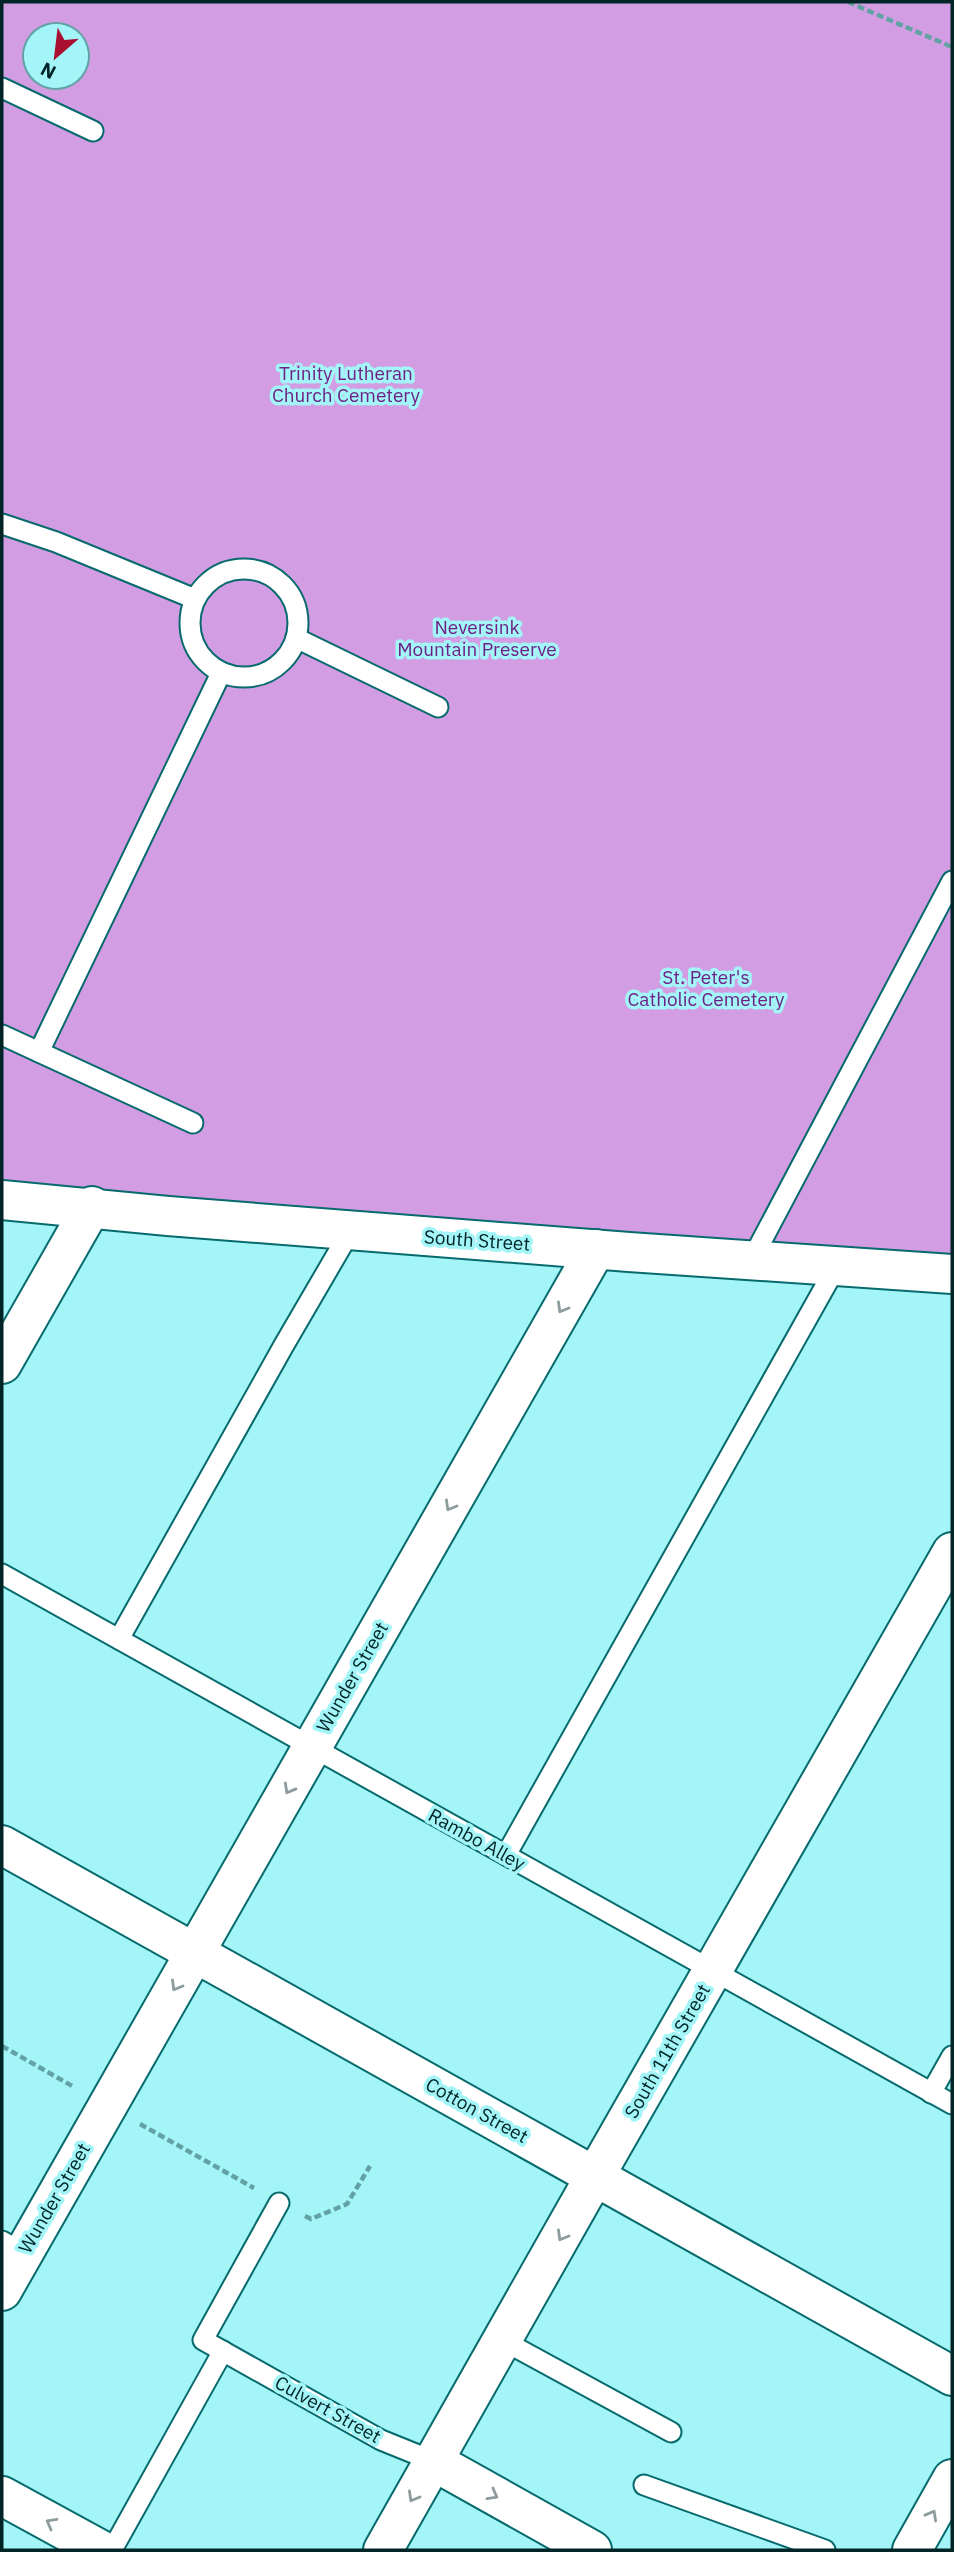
<svg xmlns="http://www.w3.org/2000/svg" width="954" height="2552" viewBox="0 0 954 2552" font-family="'IBM Plex Sans',sans-serif">
<style>
.green{fill:#d39de3;fill-rule:evenodd}
.lines{fill:none;stroke-linecap:round;stroke-linejoin:round}
.service-casing{stroke:#076a6d;stroke-width:23}
.minor-casing{stroke:#076a6d;stroke-width:42}
.tertiary-casing{stroke:#076a6d;stroke-width:42}
.path{stroke:#62a2a4;stroke-width:4.5;stroke-dasharray:7 3.5;stroke-linecap:butt}
.service{stroke:#fff;stroke-width:19}
.minor{stroke:#fff;stroke-width:38}
.tertiary{stroke:#fff;stroke-width:38}
.oneway{stroke:#8d9d9d}
.labels{text-anchor:middle;stroke-width:7;stroke-linejoin:round;paint-order:stroke}
.park-label{font-size:19px;fill:#6f2084;stroke:#a3f5f8}
.street-label{font-size:19px;fill:#012526;stroke:#a3f5f8}
</style>
<rect width="100%" height="100%" fill="#a3f5f8"/>
<path class="green" d="M2,2h950v1272l-950,-74zM35,35h42v42h-42z"/>
<g class="lines">
<defs>
<g id="service">
<path d="M2,88l91,43"/>
<path d="M2,524l54,18 139,57"/>
<circle cx="244" cy="623" r="54"/>
<path d="M296,638l142,69"/>
<path d="M2,1035l37,17 182,-379"/>
<path d="M39,1052l154,71"/>
<path d="M751,1261l201,-380"/>
<path d="M2,1574l950,530"/>
<path d="M119,1639l165,-294 67,-115"/>
<path d="M506,1855l330,-588"/>
<path d="M931,2093l21,-37"/>
<path d="M279,2203l-76,137 178,100 52,21"/>
<path d="M2,2241l21,12"/>
<path d="M502,2340l169,92"/>
<path d="M644,2485l181,65"/>
<path d="M112,2550l111,-199"/>
</g>
<g id="minor">
<path d="M2,1200l166,16 461,36 323,22"/>
<path d="M2,1364l90,-158"/>
<path d="M595,2176l357,-624"/>
<path d="M2,2291l594,-1042"/>
<path d="M433,2461l159,89"/>
<path d="M2,2496l99,54"/>
<path d="M912,2550l40,-71"/>
</g>
<g id="tertiary">
<path d="M2,1845l950,531"/>
<path d="M383,2550l212,-374"/>
</g>
</defs>
<use href="#service" class="service-casing"/>
<use href="#minor" class="minor-casing"/>
<use href="#tertiary" class="tertiary-casing"/>
<g class="path">
<path d="M848,2l104,45"/>
<path d="M2,2046l72,41"/>
<path d="M140,2124l114,64"/>
<path d="M305,2216l6,3 36,-15 23,-38"/>
</g>
<use href="#service" class="service"/>
<use href="#minor" class="minor"/>
<use href="#tertiary" class="tertiary"/>
</g>
<defs><path id="oneway-chevron" d="M-2-3.5L2.5 0L-2 3.5" fill="none" stroke-width="1.6" stroke-linecap="round" stroke-linejoin="round" transform="scale(1.75)"/></defs>
<g class="oneway">
<use href="#oneway-chevron" transform="translate(562 1308) rotate(120)"/>
<use href="#oneway-chevron" transform="translate(450 1506) rotate(120)"/>
<use href="#oneway-chevron" transform="translate(289 1789) rotate(119)"/>
<use href="#oneway-chevron" transform="translate(176 1986) rotate(120)"/>
<use href="#oneway-chevron" transform="translate(562 2236) rotate(120)"/>
<use href="#oneway-chevron" transform="translate(493 2495) rotate(29)"/>
<use href="#oneway-chevron" transform="translate(413 2497) rotate(120)"/>
<use href="#oneway-chevron" transform="translate(932 2515) rotate(-61)"/>
<use href="#oneway-chevron" transform="translate(51 2523) rotate(-151)"/>
</g>
<g class="labels">
<g class="park-label">
<text x="346" y="380">Trinity Lutheran<tspan x="346" dy="22">Church Cemetery</tspan></text>
<text x="477" y="634">Neversink<tspan x="477" dy="22">Mountain Preserve</tspan></text>
<text x="706" y="984">St. Peter's<tspan x="706" dy="22">Catholic Cemetery</tspan></text>
</g>
<g class="street-label">
<text transform="translate(477 1240) rotate(4)" y="7">South Street</text>
<text transform="translate(352 1677) rotate(-60)" y="7">Wunder Street</text>
<text transform="translate(477 1839) rotate(29)" y="7">Rambo Alley</text>
<text transform="translate(667 2051) rotate(-60)" y="7">South 11th Street</text>
<text transform="translate(477 2110) rotate(29)" y="7">Cotton Street</text>
<text transform="translate(54 2198) rotate(-60)" y="7">Wunder Street</text>
<text transform="translate(328 2409) rotate(29)" y="7">Culvert Street</text>
</g>
</g>
<rect width="954" height="2552" fill="none" stroke="#012526" stroke-width="7"/>
<g transform="translate(56 56) rotate(208)"><circle r="33" fill="#a3f5f8" stroke="#62a2a4" stroke-width="2"/>
<path d="M0-5L12 26L0 18L-12 26Z" fill="#a80f31"/>
<text y="-10" font-size="19" font-weight="bold" text-anchor="middle" fill="#012526">N</text>
</g>
</svg>
